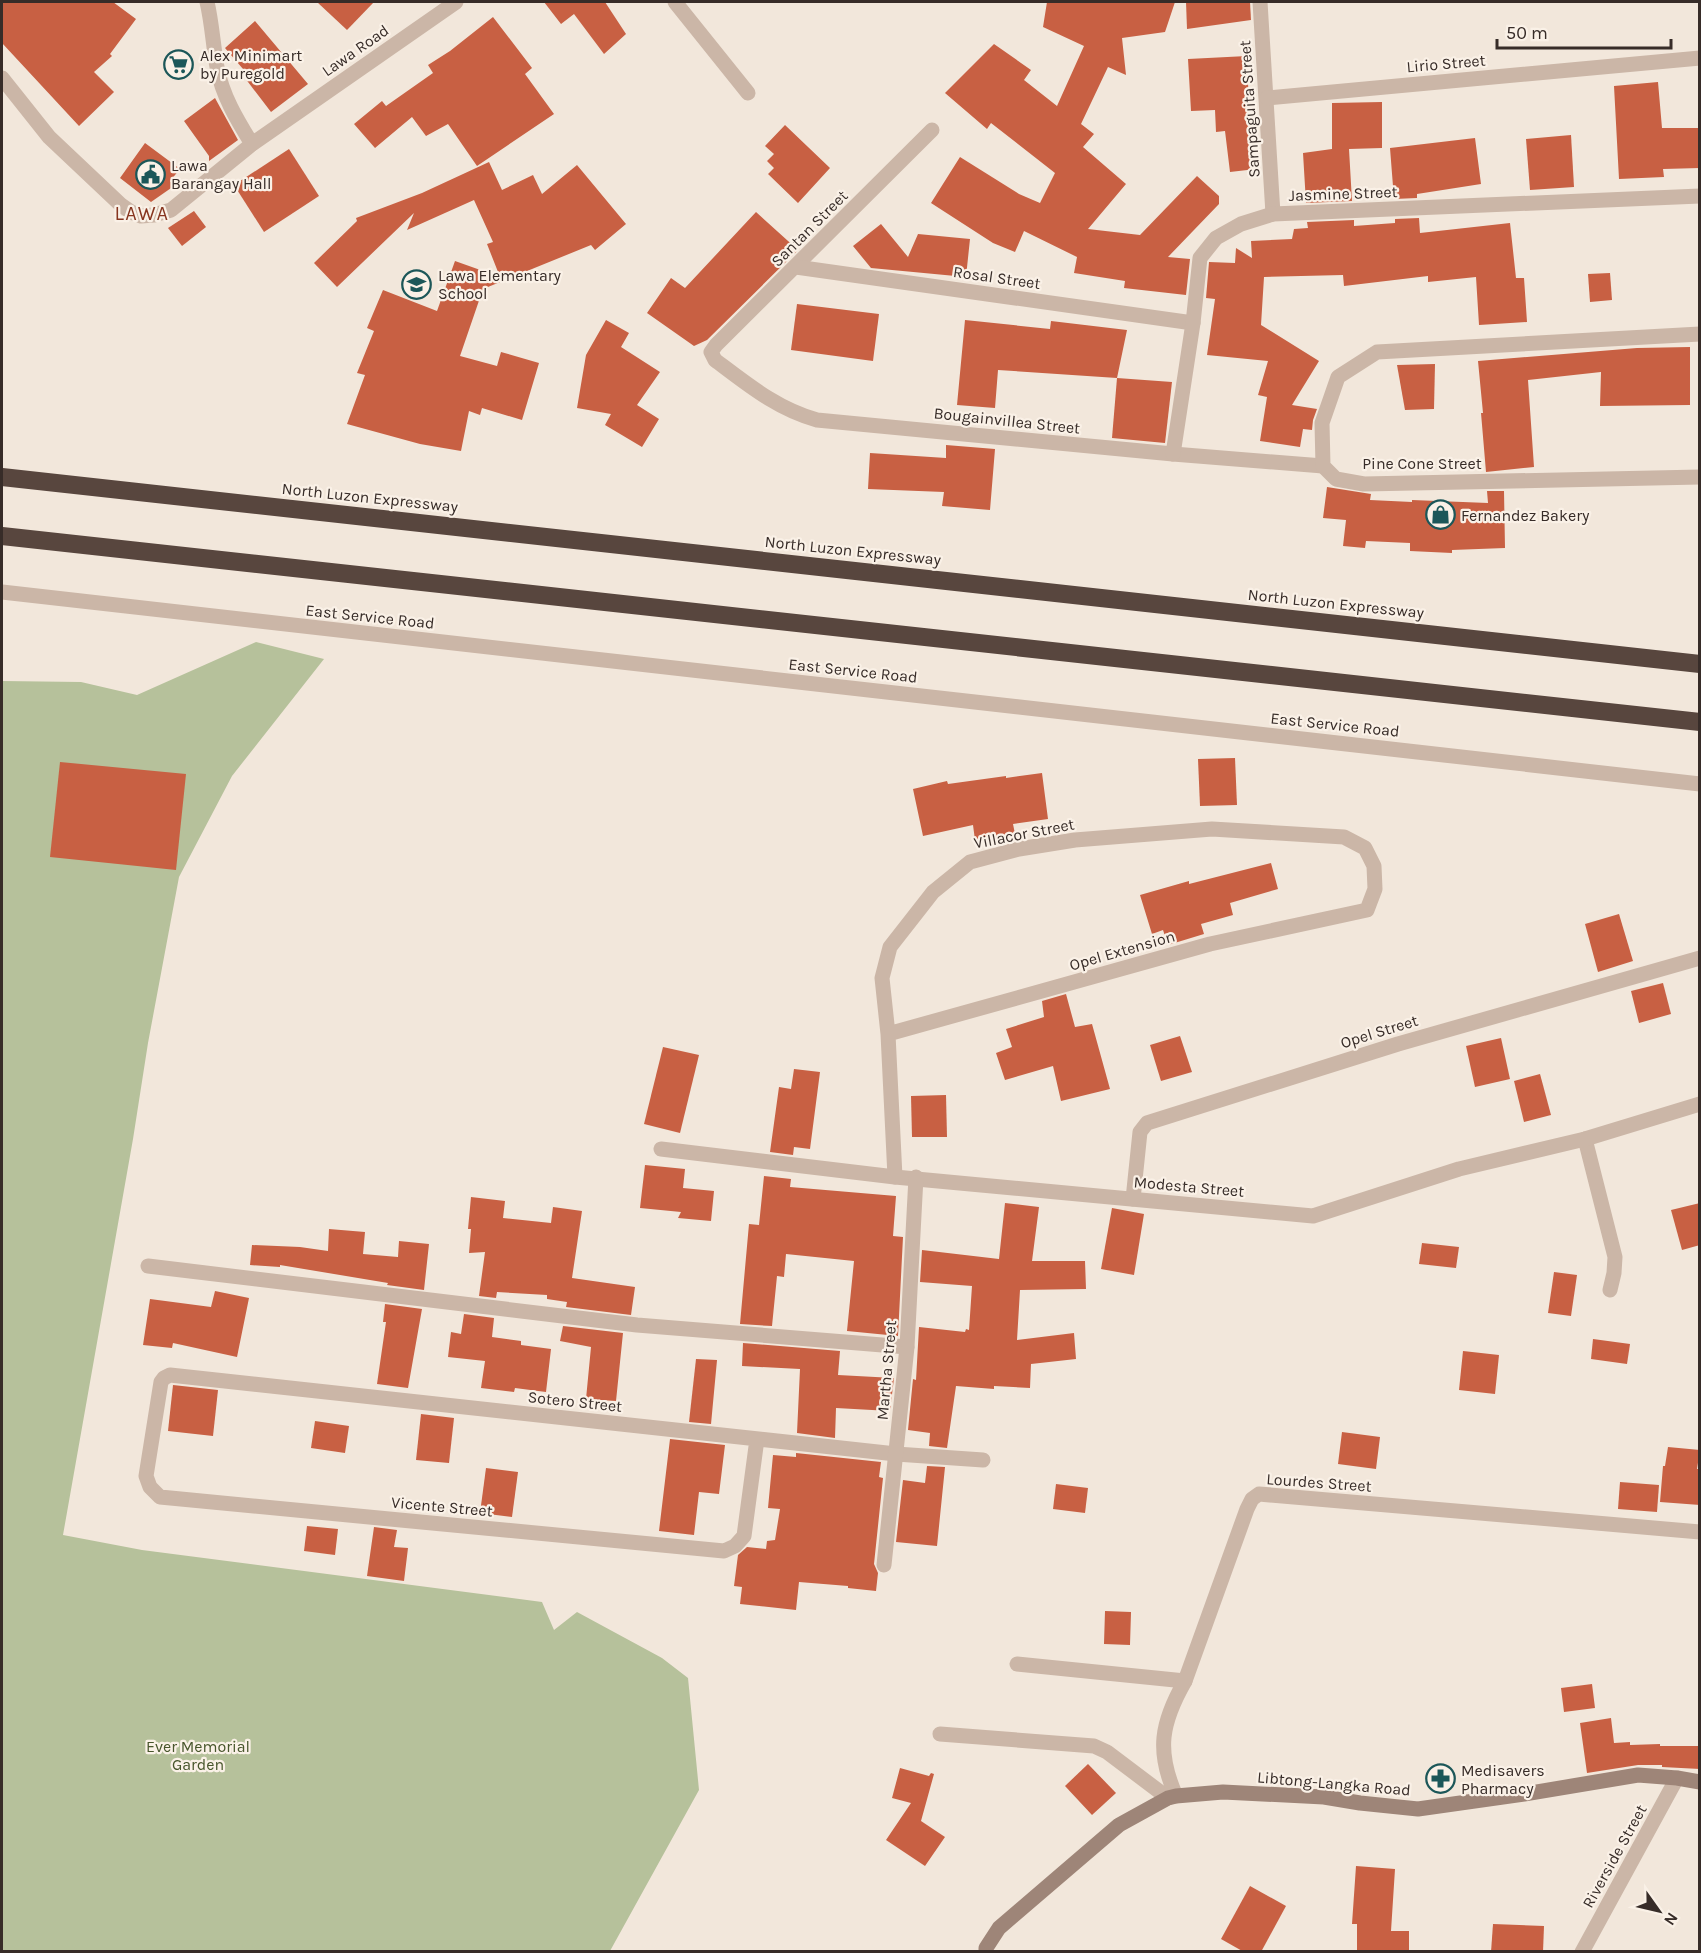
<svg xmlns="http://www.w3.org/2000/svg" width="1701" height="1953" viewBox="0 0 1701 1953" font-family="Karla,sans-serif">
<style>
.green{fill:#b6c19b}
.building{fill:#c86043}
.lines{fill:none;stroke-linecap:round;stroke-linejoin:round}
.minor{stroke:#cbb6a7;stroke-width:15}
.tertiary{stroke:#cbb6a7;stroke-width:15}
.secondary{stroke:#9e8578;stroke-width:15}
.motorway{stroke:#58463e;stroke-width:18}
.labels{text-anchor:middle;stroke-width:4.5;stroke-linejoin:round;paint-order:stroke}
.street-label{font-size:16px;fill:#372c28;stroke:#faf1e7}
.poi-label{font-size:16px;fill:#372c28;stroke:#faf1e7;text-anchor:start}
.park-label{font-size:16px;fill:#47552b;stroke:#faf1e7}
.quarter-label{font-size:20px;letter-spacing:1.5px;fill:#87351f;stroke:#faf1e7}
</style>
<rect width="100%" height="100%" fill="#f2e7db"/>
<path class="green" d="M256,642l68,17 -92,117 -53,101 -31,166 -15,96 -70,396 79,15 400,52 12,28 23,-18 85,46 26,20 11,112 -89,161 -608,1v-1271l79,1 56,13z"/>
<g class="building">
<path d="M2,2h111l23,17 -26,35 2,2 -18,16 20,20 -35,34 -77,-83z"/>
<path d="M317,2h57l-27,28z"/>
<path d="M544,2h61l21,32 -22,20 -30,-40 -13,10z"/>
<path d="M1047,2h128l-10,30 -43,6 4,37 -18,-8 -27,57 13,10 -11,13 43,37 -38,45 52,6 57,-59 22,20v8l-51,53 22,2 -4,36 -62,-7 1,-7 -51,-8 3,-16 -53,-26 -9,21 -22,-9 -62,-40 29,-46 59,37 21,9 15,-30 -64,-50 -4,6 -42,-36 49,-49 37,26 -7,10 33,26 27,-60 -41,-19z"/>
<path d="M1186,2h64l1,18 -64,9z"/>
<path d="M493,17l39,51 -7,6 29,40 -77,52 -29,-42 -22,12 -14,-19 -37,31 -21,-24 28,-23 4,5 47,-33 -5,-8 22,-14z"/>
<path d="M255,21l53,63 -37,28 -26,-34 4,-2 -24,-28z"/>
<path d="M1247,56l3,79h2l4,34 -26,3 -5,-41 -9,1 -1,-22 -24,1 -3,-52z"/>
<path d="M1658,82l4,46h38v40l-37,1 1,8 -45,2 -5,-93z"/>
<path d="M215,98l23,42 -29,21v-5l-25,-35z"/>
<path d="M1382,102v46l-33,1 3,52 -46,2 -3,-50 29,-4v-46z"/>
<path d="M785,125l45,43 -32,35 -30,-29 6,-6 -7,-7 7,-7 -9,-8z"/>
<path d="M1571,135l3,52 -44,3 -4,-51z"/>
<path d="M1475,138l6,46 -64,10v4l-23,1 -4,-51z"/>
<path d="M145,143l35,26 -10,12 4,5 -23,16 -31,-24z"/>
<path d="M289,149l30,47 -55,36 -30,-47z"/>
<path d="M489,162l13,28 31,-15 9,19 35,-29 49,59 -31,26 -4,-5 -108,44 -23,67 37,10 4,-14 38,11 -17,57 -40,-12 -2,7 -11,-4 -8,40 -41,-7 -73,-20 18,-49 -8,-2 17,-42 -7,-3 16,-38 54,21 18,-50 45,16 -13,-33 6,-2 -19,-42 -67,30 7,-17 -77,74 -23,-24 43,-42 -1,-3 66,-25z"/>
<path d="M194,211l12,16 -24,19 -14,-18z"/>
<path d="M756,212l42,38 -91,90 -13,6 -47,-33 24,-35 14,10z"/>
<path d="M1419,218l1,15 90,-10 6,55h8l3,44 -48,3 -3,-48 -48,5v-6l-84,10 -1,-11 -79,2 -3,48 58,36 -27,44 25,4 -4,11 -1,10 -9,-1 -3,18 -40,-6 7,-44 -9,-2 10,-34 -61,-6 8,-56 -9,-1 3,-36 26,1 1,-15 16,10 -1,-17 41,-2 2,-10 14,-1 -1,-6 47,-2v6l41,-3v-4z"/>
<path d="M881,224l27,33 10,-23 52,5 -4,38 -95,-9 -18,-22z"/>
<path d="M1610,273l2,27 -22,2 -2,-28z"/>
<path d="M797,304l82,10 -6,47 -82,-11z"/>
<path d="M606,320l23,13 -8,14 39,25 -23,33 22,14 -17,28 -37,-22 6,-11 -34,-6 9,-53z"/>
<path d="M965,320l85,9 1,-8 76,9 -10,48 -119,-8 -3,38 -38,-3z"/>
<path d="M1690,347v58l-90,1 1,-34 -73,8 6,87 -48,5 -5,-59h2l-5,-52 159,-13z"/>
<path d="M1435,364l-1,45 -29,1 -8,-45z"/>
<path d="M1117,378l55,4 -7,61 -53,-5z"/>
<path d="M946,445l49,4 -5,61 -48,-4 2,-14 -76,-3 2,-36 76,5z"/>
<path d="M1327,487l44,7 -1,6 42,2v-2l76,3 -1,-12h17l1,57 -53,2v3l-42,-2v-8l-44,-2 -1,7 -22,-2 3,-26 -23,-2z"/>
<path d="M1235,758l2,47 -37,1 -2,-47z"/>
<path d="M60,762l126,12 -10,96 -126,-13z"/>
<path d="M1042,773l6,46 -35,5 2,10 -40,6 -2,-15 -50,11 -10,-47 34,-8 1,3 58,-8v2z"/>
<path d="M1271,863l7,26 -48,14 3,12 -32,9 3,10 -36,11 -5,-15 -11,4 -12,-39 49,-14v3z"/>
<path d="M1619,914l14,47 -35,11 -13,-48z"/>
<path d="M1663,983l8,31 -32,9 -8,-32z"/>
<path d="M1066,994l9,33 17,-3 18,65 -49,12 -8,-35 -48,14 -9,-27 16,-6 -6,-18 38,-12 -2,-16z"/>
<path d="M1180,1036l12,36 -31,9 -11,-36z"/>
<path d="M1501,1038l9,41 -35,8 -9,-41z"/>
<path d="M663,1047l36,8 -19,78 -36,-9z"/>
<path d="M794,1069l26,3 -10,77 -16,-2 -1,8 -23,-3 9,-65 12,2z"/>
<path d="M1540,1074l11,41 -27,7 -10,-41z"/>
<path d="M946,1095l1,42h-35l-1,-41z"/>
<path d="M645,1165l40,4 -2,19 31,3 -3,30 -33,-3 3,-6 -41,-4z"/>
<path d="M764,1176l27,3 -1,8 106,9 -3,40 10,1 -5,99 -51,-5 7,-70 -68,-7 -2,23 -7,-1 -5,50 -32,-2 9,-100 10,1z"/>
<path d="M471,1197l34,4 -2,17 48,5 2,-16 29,4 -10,67 63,9 -4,28 -65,-8 1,-5 -20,-3v-4l-50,-3 -1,6 -17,-2 6,-44 -16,1 2,-24h-3z"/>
<path d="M1005,1203l34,4 -7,54h53l1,28 -66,1 -3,50 57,-7 2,26 -45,5 -1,24 -36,-2v3l-38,-3 -9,62 -18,-2 1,-13 -22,-3 5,-51 3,1 3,-53 46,5 1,-3 3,1 3,-44 -52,-4 2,-32 77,9z"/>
<path d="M1700,1203v42l-18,5 -11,-40z"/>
<path d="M1112,1208l32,6 -10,61 -33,-6z"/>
<path d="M329,1229l36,3 -2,22 35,3 1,-16 30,3 -5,46 -37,-5 1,-2 -108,-18v2l-30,-2 2,-20 48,2 28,4z"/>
<path d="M1422,1243l37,4 -3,21 -37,-4z"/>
<path d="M1554,1272l23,3 -6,41 -23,-3z"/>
<path d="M215,1291l34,7 -12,59 -64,-14 -1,5 -29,-3 7,-46 61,8z"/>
<path d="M385,1304l37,5 -14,79 -31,-4 9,-62h-3z"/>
<path d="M464,1314l30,4 -2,19 29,4v4l30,4 -5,43 -31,-4 -1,4 -33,-4 4,-27 -37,-4 3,-25 10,2z"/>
<path d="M563,1326l60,7 -7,68 -30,-2 5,-52 -31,-6z"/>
<path d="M1593,1339l37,5 -3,20 -36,-5z"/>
<path d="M743,1343l97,8 -2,24 56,3 -4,33 -54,-3 -1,30 -38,-5 3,-64 -58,-3z"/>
<path d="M1463,1351l36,4 -4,39 -36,-4z"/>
<path d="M696,1359l21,1 -6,64 -22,-2z"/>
<path d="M173,1385l45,5 -5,46 -45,-5z"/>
<path d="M421,1414l33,4 -5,45 -33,-3z"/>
<path d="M315,1421l34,5 -4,27 -34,-5z"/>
<path d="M1342,1432l38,5 -4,32 -38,-5z"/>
<path d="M670,1439l55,6 -6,49 -20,-2 -5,43 -35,-4z"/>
<path d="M1668,1447l32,3 -3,19h3v36l-40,-3 3,-36h2z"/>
<path d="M796,1453l85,9 -2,15 4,1 -9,86 4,9 -2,18 -28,-3v-2l-49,-4 -3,28 -56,-6 2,-17 -8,-1 4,-31 9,-8 19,2 1,-8 8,-1 5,-31 -12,-1 5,-53 23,2z"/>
<path d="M927,1466l18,1 -8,79 -41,-4 7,-62 22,3z"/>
<path d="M486,1468l32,4 -6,45 -32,-4z"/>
<path d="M1620,1482l39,3 -2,27 -39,-3z"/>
<path d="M1056,1484l32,4 -3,25 -32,-4z"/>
<path d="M307,1526l31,3 -3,26 -31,-4z"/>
<path d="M374,1527l23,3 -3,17 14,1 -4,33 -37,-5z"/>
<path d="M1105,1611l26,1 -1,33 -26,-1z"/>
<path d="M1592,1684l3,24 -31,4 -3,-24z"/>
<path d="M1611,1718l3,25 16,-1v3l30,-1v2h40v23l-38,-2v-2h-24l-51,8 -7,-50z"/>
<path d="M1088,1764l28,29 -24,22 -27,-29z"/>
<path d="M900,1768l29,8 2,-3 3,1 -13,47 24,16 -20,29 -39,-26 25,-37 -19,-5z"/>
<path d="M1356,1866l39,3 -4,62h18v21h-52v-28h-5z"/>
<path d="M1250,1886l36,20 -25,46h-17l-23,-13z"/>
<path d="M1493,1924l51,2 -1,26h-52z"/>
</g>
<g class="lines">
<g class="minor">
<path d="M207,2c5,21 6,43 10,65 5,28 20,53 35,77"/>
<path d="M675,2l73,91"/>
<path d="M1260,2l13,212"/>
<path d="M1267,98l433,-40"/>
<path d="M932,130l-216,215 -5,7 4,8c32,24 62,49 102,60l356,34 150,12"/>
<path d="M796,267l397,56"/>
<path d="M1700,334l-323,18 -39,25 -16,46 1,43 13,13 28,5 336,-7"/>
<path d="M1173,454l20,-131 7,-65 16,-20 25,-14 32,-10 427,-18"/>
<path d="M888,1034l322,-90 157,-34 8,-21 -1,-23 -9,-18 -21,-11 -132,-8 -137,11 -56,9 -49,13 -37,30 -43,55 -8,31 6,56 7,143"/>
<path d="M1585,1139l30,118 -1,16 -4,17"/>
<path d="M661,1149l234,28 418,39 146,-47 126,-30 115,-35"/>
<path d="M1133,1199l7,-67 7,-9 251,-79 302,-86"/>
<path d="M148,1266l489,59 270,22"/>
<path d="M757,1439l-13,97 -9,10 -11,5 -564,-54 -10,-10 -4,-11 15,-94 3,-4 6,-3 726,79 87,6"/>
<path d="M884,1565l23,-218 9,-170"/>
<path d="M1017,1664l168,17"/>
<path d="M940,1734l154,12 13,6 61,46"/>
<path d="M1176,1796c-20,-45 -15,-73 9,-115l62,-172 5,-10 7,-5 441,38"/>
<path d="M1582,1952l95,-174"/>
</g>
<g class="tertiary">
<path d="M2,78l47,59 72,68 10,7 10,4 13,-1 17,-5 81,-66 204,-142"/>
<path d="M2,592l1698,192"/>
</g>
<path class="secondary" d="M986,1952v-4l13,-20 120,-103 49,-27 8,-2 47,-4 101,5 36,6 58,6 106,-15 114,-19 39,3 23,4"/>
<g class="motorway">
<path d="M2,477l1698,187"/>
<path d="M2,536l1698,186"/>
</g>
</g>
<defs>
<symbol id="supermarket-ring" viewBox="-11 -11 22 22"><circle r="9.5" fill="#faf1e7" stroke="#1c5759" stroke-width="1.5"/><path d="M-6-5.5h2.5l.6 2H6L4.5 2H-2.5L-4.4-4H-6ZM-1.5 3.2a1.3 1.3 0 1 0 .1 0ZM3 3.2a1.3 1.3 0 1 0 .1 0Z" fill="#1c5759"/></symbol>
<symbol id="civic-ring" viewBox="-11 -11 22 22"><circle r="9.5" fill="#faf1e7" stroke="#1c5759" stroke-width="1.5"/><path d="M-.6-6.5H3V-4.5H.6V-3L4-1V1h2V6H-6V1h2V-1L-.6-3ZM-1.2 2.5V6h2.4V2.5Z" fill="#1c5759"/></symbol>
<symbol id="school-ring" viewBox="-11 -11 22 22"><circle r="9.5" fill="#faf1e7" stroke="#1c5759" stroke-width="1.5"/><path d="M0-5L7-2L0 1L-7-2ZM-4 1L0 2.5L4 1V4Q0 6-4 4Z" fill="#1c5759"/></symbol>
<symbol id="shop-ring" viewBox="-11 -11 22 22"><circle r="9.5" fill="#faf1e7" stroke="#1c5759" stroke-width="1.5"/><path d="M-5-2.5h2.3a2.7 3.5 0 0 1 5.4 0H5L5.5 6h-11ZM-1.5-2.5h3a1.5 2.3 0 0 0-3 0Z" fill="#1c5759"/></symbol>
<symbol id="pharmacy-ring" viewBox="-11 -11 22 22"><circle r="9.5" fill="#faf1e7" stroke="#1c5759" stroke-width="1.5"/><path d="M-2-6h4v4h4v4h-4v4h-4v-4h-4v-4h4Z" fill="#1c5759"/></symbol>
</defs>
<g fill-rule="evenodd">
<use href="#supermarket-ring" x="162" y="48" width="33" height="33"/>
<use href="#civic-ring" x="134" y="158" width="33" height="33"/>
<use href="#school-ring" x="400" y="268" width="33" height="33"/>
<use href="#shop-ring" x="1424" y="498" width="33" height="33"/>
<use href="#pharmacy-ring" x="1424" y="1762" width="33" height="33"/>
</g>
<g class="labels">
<g class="street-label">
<text transform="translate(355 50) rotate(-35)" y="6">Lawa Road</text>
<text transform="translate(1446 63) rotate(-5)" y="6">Lirio Street</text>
<text transform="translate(1249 109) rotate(-94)" y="6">Sampaguita Street</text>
<text transform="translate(1343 193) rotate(-2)" y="6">Jasmine Street</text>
<text transform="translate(809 228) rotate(-45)" y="6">Santan Street</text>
<text transform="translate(997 277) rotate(8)" y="6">Rosal Street</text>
<text transform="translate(1007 420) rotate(6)" y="6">Bougainvillea Street</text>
<text x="1422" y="469">Pine Cone Street</text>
<text transform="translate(370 497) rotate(6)" y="6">North Luzon Expressway</text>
<text transform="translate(853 550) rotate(6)" y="6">North Luzon Expressway</text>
<text transform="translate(1336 603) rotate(6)" y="6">North Luzon Expressway</text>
<text transform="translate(370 616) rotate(6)" y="6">East Service Road</text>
<text transform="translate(853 670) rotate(6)" y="6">East Service Road</text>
<text transform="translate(1335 724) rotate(6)" y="6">East Service Road</text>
<text transform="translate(1024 833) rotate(-11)" y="6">Villacor Street</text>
<text transform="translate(1122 950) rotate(-16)" y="6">Opel Extension</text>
<text transform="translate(1379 1031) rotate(-17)" y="6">Opel Street</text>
<text transform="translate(1189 1186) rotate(5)" y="6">Modesta Street</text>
<text transform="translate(886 1370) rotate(-85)" y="6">Martha Street</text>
<text transform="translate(575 1401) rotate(6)" y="6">Sotero Street</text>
<text transform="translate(1319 1482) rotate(4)" y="6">Lourdes Street</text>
<text transform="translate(442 1506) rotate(5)" y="6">Vicente Street</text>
<text transform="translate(1334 1783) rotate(5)" y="6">Libtong-Langka Road</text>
<text transform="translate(1614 1856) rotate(-61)" y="6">Riverside Street</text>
</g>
<g class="poi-label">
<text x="200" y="61">Alex Minimart<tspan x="200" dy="18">by Puregold</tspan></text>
<text x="171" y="171">Lawa<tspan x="171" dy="18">Barangay Hall</tspan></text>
<text x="438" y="281">Lawa Elementary<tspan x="438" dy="18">School</tspan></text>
<text x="1461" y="521">Fernandez Bakery</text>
<text x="1461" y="1776">Medisavers<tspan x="1461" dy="18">Pharmacy</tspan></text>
</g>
<g class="park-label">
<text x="198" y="1752">Ever Memorial<tspan x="198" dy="18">Garden</tspan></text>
</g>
<g class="quarter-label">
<text x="142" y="220">LAWA</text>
</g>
</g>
<rect width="1701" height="1953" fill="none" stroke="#372c28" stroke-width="6"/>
<g transform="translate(1659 1911) rotate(124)" stroke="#faf1e7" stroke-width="4.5" paint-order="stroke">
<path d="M0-4.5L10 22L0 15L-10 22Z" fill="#372c28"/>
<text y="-9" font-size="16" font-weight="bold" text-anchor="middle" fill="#372c28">N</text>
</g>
<path d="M1497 39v9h174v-9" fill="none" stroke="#372c28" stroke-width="3"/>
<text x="1506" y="39" font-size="18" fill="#372c28" stroke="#faf1e7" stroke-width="4.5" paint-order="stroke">50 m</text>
</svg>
